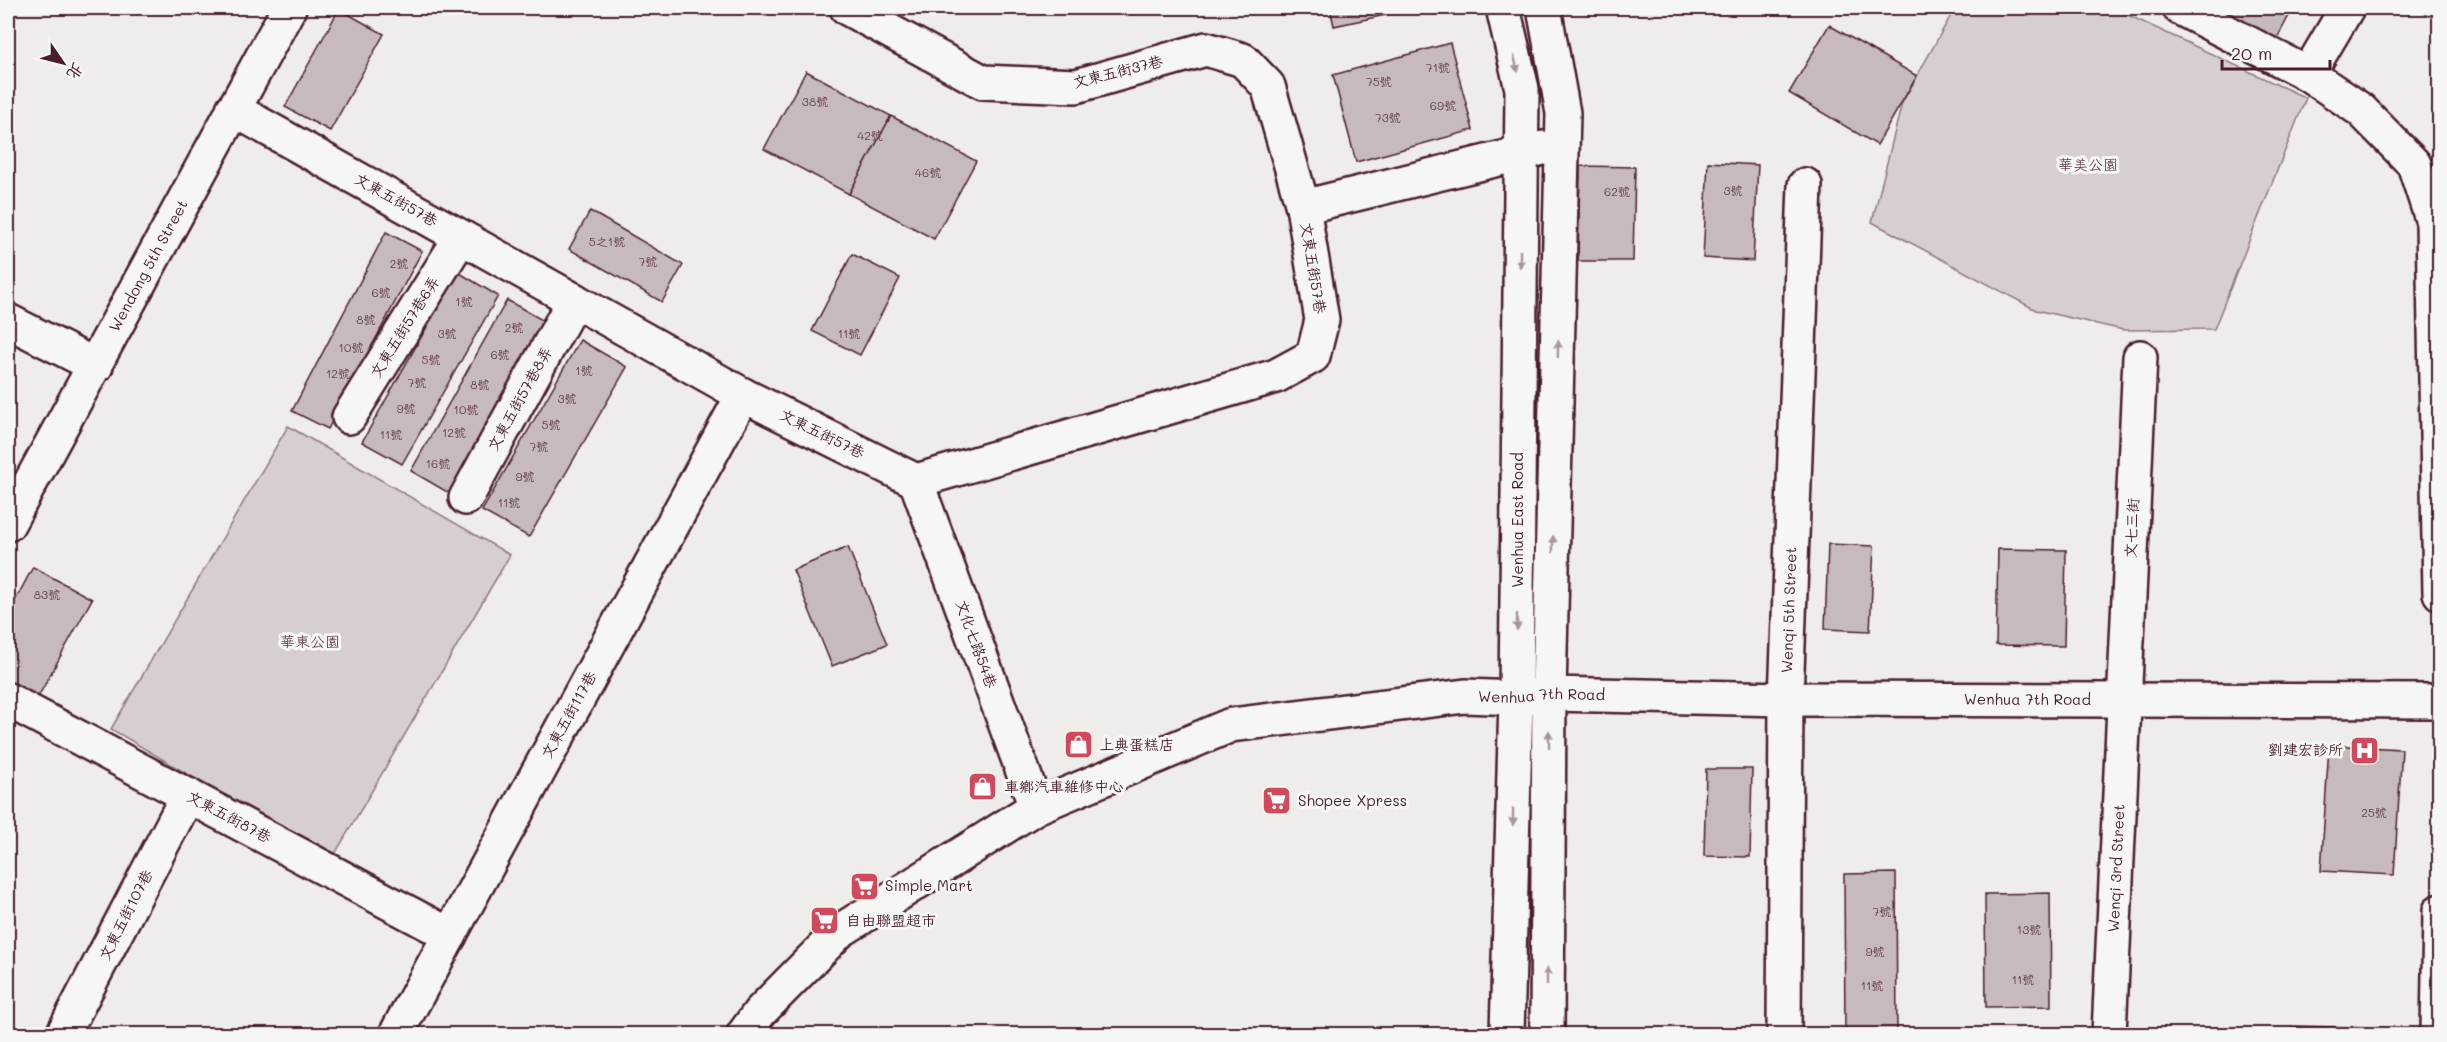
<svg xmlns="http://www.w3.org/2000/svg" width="2447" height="1042" viewBox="0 0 2447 1042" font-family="Mali,'LXGW WenKai TC',sans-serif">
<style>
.green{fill:#d7cfce;stroke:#90777c;stroke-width:1.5}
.building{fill:#c6babb;stroke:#4a1f2b;stroke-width:1.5}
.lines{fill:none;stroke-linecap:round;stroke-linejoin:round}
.minor-casing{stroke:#4a1f2b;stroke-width:38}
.minor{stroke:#f6f6f2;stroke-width:33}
.oneway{fill:#a99598}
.labels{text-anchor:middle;stroke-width:6;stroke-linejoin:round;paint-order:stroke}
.number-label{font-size:12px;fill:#69464f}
.street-label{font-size:15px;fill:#4a1f2b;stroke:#f6f6f2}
.park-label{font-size:15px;fill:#6d4b54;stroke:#f6f6f2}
.poi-label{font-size:15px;fill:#4a1f2b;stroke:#f6f6f2;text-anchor:start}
</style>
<rect width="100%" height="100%" fill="#efedea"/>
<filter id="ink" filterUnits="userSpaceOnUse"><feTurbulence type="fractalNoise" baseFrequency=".0167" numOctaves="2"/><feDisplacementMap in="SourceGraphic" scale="12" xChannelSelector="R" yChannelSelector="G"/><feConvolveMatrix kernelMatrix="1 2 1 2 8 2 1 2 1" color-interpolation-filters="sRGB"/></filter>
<g filter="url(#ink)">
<g class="green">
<path d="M1955,8h158l193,90 -92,231 -91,1 -87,-20 -164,-88 30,-119z"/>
<path d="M288,426l222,129 -178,304 -221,-130z"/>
</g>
<g class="building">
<path d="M1330,8h88l-84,18z"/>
<path d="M2229,8h64l-20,38 -50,-27z"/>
<path d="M339,9l45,25 -54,97 -45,-24z"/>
<path d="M1829,25l88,51 -40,69 -88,-52z"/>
<path d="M1450,43l23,87 -117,32 -23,-87z"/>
<path d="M806,71l85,45 -42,78 -85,-45z"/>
<path d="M891,116l85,45 -42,78 -85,-45z"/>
<path d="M1708,162l50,3 -5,96 -50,-3z"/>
<path d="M1580,166l55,1 -2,94h-55z"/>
<path d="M590,211l93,54 -21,37 -93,-53z"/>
<path d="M386,232l36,19 -94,178 -36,-18z"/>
<path d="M852,254l48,24 -40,77 -48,-24z"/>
<path d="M458,272l40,24 -96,168 -40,-22z"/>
<path d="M507,300l44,25 -97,171 -43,-25z"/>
<path d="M580,340l47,27 -98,170 -47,-26z"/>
<path d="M1828,544l46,2 -4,85 -45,-2z"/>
<path d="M848,547l39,97 -55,22 -39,-96z"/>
<path d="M1998,549l68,1 -2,96 -68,-1z"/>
<path d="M33,567l59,32 -54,98 -30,-16v-67z"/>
<path d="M2329,745l73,4 -8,126 -73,-4z"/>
<path d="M1706,769h46l-2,88 -46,-1z"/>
<path d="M1896,873l1,161h-52l-1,-160z"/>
<path d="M2050,893l1,113 -65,1 -1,-113z"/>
<path d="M2292,1026l93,2v6h-93z"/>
</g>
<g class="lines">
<defs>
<g id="minor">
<path d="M1503,8l19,81 -6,609 -9,336"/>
<path d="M1544,8l19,105 -14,581 -2,340"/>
<path d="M2180,8l128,66 53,36 53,54 19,58 7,371"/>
<path d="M2308,74l39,-66"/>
<path d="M233,109l510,286 173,86 360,-105 37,-20 9,-36 -19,-113 -35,-121 -25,-26 -37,-11 -130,37 -93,-4 -136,-74"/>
<path d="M1303,207l240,-59"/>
<path d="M8,321l88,45"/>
<path d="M349,417l112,-180"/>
<path d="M916,481l120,326"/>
<path d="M466,498l108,-198"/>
<path id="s1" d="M8,524l281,-516"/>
<path d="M8,700l442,235"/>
<path d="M63,1034l125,-239"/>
<path d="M396,1034l347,-639"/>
<path id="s2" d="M744,1034l16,-22 80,-81 196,-124 195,-82 234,-29 51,2 33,-4 237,5 654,2"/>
<path id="s3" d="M1784,1034l2,-335 19,-514"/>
<path id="s4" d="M2109,1034l31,-677"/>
<path d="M2438,1034l2,-123"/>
</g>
</defs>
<use href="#minor" class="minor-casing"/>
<use href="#minor" class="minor"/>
</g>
<defs><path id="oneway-solid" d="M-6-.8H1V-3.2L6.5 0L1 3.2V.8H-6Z" transform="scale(1.5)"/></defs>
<g class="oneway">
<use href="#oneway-solid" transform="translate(1516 64) rotate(76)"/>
<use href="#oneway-solid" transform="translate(1520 259) rotate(90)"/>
<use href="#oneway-solid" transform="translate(1558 349) rotate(-89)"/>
<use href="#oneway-solid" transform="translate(1553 544) rotate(-89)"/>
<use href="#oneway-solid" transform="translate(1517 622) rotate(90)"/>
<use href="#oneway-solid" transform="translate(1549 739) rotate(-90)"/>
<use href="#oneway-solid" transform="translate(1513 817) rotate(91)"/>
<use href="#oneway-solid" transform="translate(1547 976) rotate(-90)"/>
</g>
</g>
<defs>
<symbol id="shop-square" viewBox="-11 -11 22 22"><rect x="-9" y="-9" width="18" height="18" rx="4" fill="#d1495b" stroke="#f6f6f2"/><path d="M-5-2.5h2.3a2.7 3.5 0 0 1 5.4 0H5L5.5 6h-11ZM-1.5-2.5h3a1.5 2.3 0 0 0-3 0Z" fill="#fff"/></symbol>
<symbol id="hospital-square" viewBox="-11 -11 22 22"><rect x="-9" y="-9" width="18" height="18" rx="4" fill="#d1495b" stroke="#f6f6f2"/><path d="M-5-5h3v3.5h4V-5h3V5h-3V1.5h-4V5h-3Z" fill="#fff"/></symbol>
<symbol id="supermarket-square" viewBox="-11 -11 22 22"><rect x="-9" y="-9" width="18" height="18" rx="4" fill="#d1495b" stroke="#f6f6f2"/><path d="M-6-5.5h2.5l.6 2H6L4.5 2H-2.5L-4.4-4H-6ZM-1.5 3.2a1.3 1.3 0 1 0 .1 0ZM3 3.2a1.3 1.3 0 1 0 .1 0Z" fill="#fff"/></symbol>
</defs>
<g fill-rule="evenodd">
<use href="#shop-square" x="1062" y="728" width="33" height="33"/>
<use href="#hospital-square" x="2348" y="734" width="33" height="33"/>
<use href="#shop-square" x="966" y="770" width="33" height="33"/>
<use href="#supermarket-square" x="1260" y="784" width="33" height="33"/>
<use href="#supermarket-square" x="848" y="870" width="33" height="33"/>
<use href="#supermarket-square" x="808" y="904" width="33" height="33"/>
</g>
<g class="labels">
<g class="number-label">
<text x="1438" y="72">71號</text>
<text x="1379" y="86">75號</text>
<text x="815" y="106">38號</text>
<text x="1443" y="110">69號</text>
<text x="1388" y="122">73號</text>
<text x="870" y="140">42號</text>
<text x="928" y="177">46號</text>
<text x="1733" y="195">3號</text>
<text x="1617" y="196">62號</text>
<text x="607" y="246">5之1號</text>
<text x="648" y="266">7號</text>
<text x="399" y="268">2號</text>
<text x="381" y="297">6號</text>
<text x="464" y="306">1號</text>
<text x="366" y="324">8號</text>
<text x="514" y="332">2號</text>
<text x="447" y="338">3號</text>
<text x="849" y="338">11號</text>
<text x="351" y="352">10號</text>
<text x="500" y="359">6號</text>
<text x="431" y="364">5號</text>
<text x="584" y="375">1號</text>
<text x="338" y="378">12號</text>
<text x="417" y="387">7號</text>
<text x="480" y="389">8號</text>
<text x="567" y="403">3號</text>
<text x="406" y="413">9號</text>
<text x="466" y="414">10號</text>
<text x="551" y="429">5號</text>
<text x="454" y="437">12號</text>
<text x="391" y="439">11號</text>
<text x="539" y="451">7號</text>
<text x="438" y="468">16號</text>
<text x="525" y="481">9號</text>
<text x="509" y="507">11號</text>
<text x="47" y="599">83號</text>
<text x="2374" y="817">25號</text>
<text x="1882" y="916">7號</text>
<text x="2029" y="934">13號</text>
<text x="1875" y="956">9號</text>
<text x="2023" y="984">11號</text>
<text x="1872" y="990">11號</text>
</g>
<g class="street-label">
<text transform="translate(1118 72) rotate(-14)" y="5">文東五街37巷</text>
<text transform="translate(396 200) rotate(29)" y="5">文東五街57巷</text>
<text dy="5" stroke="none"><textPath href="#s1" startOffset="294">Wendong 5th Street</textPath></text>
<text transform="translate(1313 268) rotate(81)" y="5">文東五街57巷</text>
<text transform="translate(405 327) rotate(-58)" y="5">文東五街57巷6弄</text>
<text transform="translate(520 399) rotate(-61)" y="5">文東五街57巷8弄</text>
<text transform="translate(822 434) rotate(26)" y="5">文東五街57巷</text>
<text transform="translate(1518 520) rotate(-90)" y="5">Wenhua East Road</text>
<text transform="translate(2132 528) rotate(-87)" y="5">文七三街</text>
<text dy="5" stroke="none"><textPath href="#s3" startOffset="424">Wenqi 5th Street</textPath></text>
<text transform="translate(976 644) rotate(70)" y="5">文化七路54巷</text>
<text dy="5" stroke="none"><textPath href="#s2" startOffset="897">Wenhua 7th Road</textPath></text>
<text dy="5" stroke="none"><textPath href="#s2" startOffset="1383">Wenhua 7th Road</textPath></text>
<text transform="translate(569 715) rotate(-61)" y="5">文東五街117巷</text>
<text transform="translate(229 817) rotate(28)" y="5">文東五街87巷</text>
<text dy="5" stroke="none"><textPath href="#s4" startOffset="166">Wenqi 3rd Street</textPath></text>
<text transform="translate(126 915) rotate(-63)" y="5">文東五街107巷</text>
</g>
<g class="park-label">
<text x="2088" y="170">華美公園</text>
<text x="310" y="647">華東公園</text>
</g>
<g class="poi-label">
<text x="1099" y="750">上典蛋糕店</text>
<text x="2343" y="755" text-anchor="end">劉建宏診所</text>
<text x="1004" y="792">車鄉汽車維修中心</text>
<text x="1298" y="806">Shopee Xpress</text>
<text x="885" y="891">Simple Mart</text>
<text x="846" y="926">自由聯盟超市</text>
</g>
</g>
<rect width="2447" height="1042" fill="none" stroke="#f6f6f2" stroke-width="30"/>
<rect x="15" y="15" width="2417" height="1012" fill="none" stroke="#4a1f2b" stroke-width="2" filter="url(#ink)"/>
<g transform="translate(63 63) rotate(125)" stroke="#f6f6f2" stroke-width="4.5" paint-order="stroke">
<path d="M0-4.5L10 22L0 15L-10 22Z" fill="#4a1f2b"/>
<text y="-9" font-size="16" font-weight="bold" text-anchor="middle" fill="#4a1f2b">北</text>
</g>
<path d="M2222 60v9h108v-9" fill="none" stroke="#4a1f2b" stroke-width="3"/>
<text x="2231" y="60" font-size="18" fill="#4a1f2b" stroke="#f6f6f2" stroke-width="4.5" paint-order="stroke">20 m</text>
</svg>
